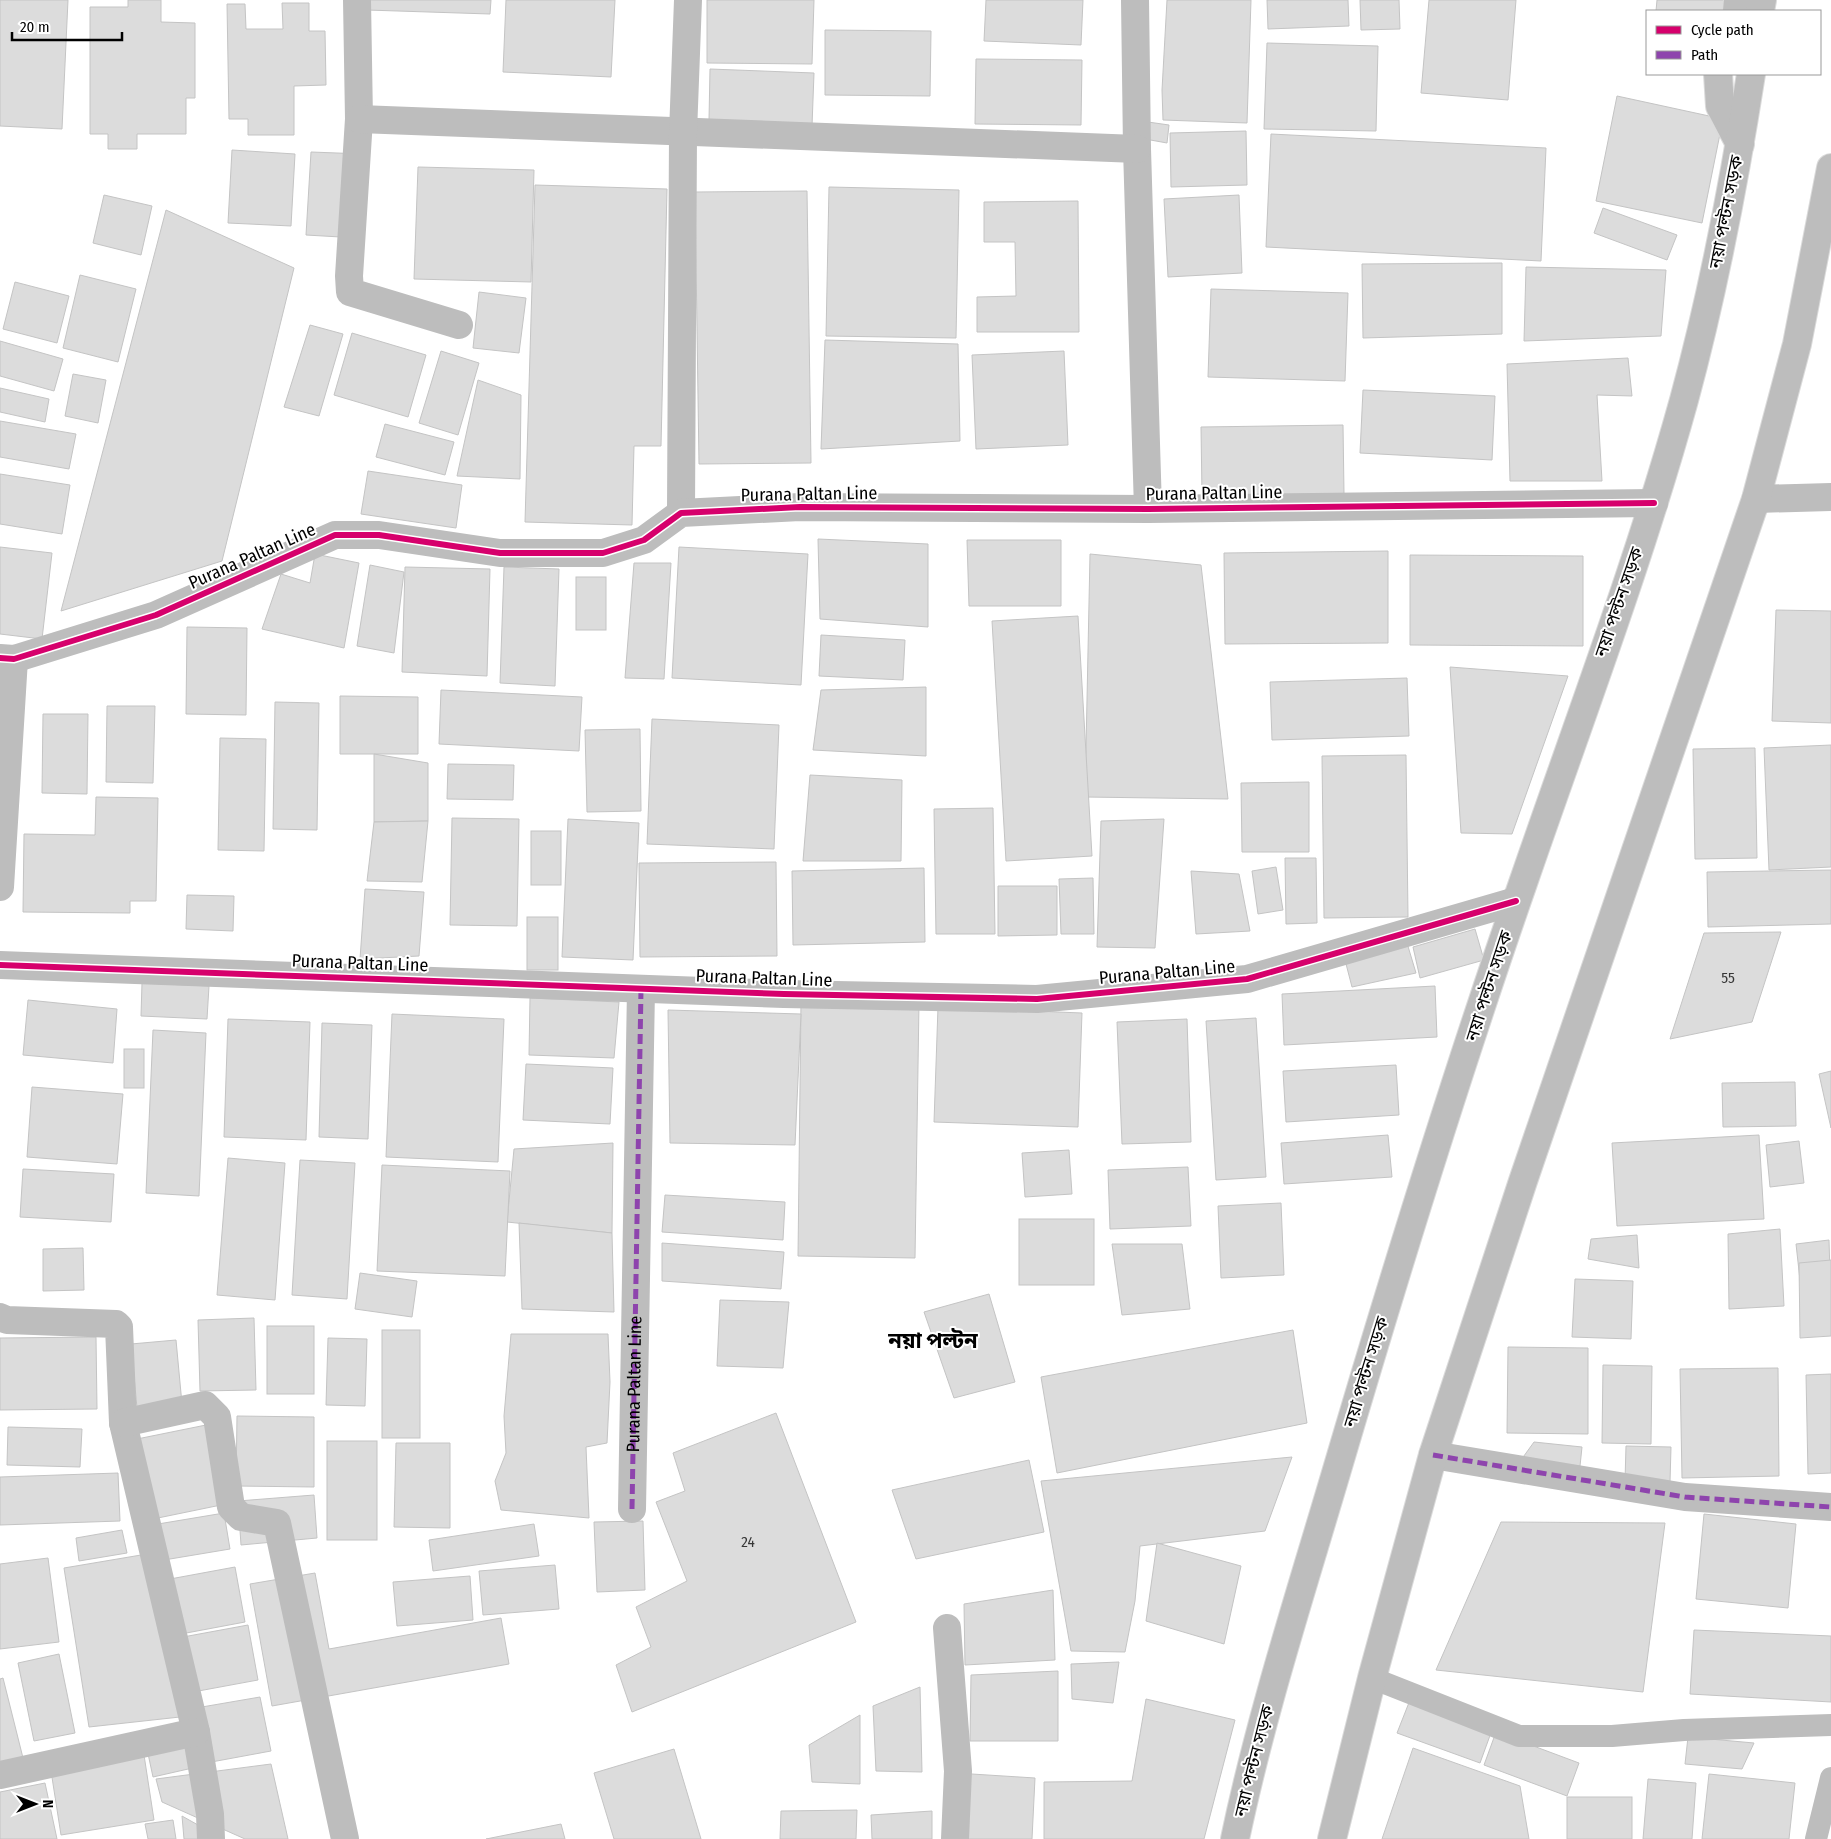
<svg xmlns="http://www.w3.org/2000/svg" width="1831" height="1839" viewBox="0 0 1831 1839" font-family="'Fira Sans Condensed','Noto Sans Bengali',sans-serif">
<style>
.building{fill:#dcdcdc;stroke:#c4c4c4}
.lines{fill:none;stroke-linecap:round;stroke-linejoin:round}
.primary-casing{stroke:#dbdbdb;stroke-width:30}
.lane{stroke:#bdbdbd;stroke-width:22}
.street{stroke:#bdbdbd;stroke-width:28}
.primary{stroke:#bdbdbd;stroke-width:28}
.quiet{stroke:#8e44ad;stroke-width:5;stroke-dasharray:10 5;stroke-linecap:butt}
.cycleway-casing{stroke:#fff;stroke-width:9}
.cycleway{stroke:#d6006c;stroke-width:6}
.labels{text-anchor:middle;stroke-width:4;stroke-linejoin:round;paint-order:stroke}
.number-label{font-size:15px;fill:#373737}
.street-label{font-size:18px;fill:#000;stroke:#fff}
.district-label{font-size:22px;font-weight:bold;fill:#000;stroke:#fff}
</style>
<rect width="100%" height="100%" fill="#fff"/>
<g class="building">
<path d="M0,0h68l-6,129 -62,-3z"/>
<path d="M128,0h33v22l34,1v75h-9v36h-49v15h-29v-15h-18v-127h38z"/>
<path d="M367,0h124l-1,14 -123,-4z"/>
<path d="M506,0h109l-4,77 -108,-5z"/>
<path d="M707,0h107l-2,64 -105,-1z"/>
<path d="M986,0h97l-2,45 -97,-4z"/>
<path d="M1167,0h84l-4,123 -84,-3 -1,-30z"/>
<path d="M1267,0h81l1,26 -81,3z"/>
<path d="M1360,0h39l1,29 -39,1z"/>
<path d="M1429,0h87l-8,100 -87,-7z"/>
<path d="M1657,0h78l-1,11h-78z"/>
<path d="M282,3h27v28h16l1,54 -32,1v49h-46v-16h-19l-2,-115h18l1,25h37z"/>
<path d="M825,30l106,1 -1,65 -105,-1z"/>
<path d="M1267,43l111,3 -2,85 -112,-2z"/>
<path d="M976,59l106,1 -1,65 -106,-1z"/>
<path d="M710,69l104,4 -2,53 -103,-6z"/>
<path d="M1617,96l106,23 -21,104 -106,-22z"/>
<path d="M1148,122l21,3 -2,18 -22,-4z"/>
<path d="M1246,131l1,54 -76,2 -1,-54z"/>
<path d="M1271,134l275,14 -5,113 -275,-14z"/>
<path d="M232,150l63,4 -4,72 -63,-3z"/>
<path d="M311,152l52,2 -5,84 -52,-3z"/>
<path d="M418,167l116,3 -3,112 -117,-3z"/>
<path d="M535,185l132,4 -6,257h-27l-2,79 -107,-3z"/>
<path d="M829,187l130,3 -3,148 -130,-2z"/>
<path d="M807,191l4,272 -112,1 -4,-272z"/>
<path d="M104,195l48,11 -11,49 -48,-12z"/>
<path d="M1239,195l3,78 -74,4 -4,-78z"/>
<path d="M1078,201l1,131h-102v-35l39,-1 -1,-54h-31v-40z"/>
<path d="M1603,208l74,27 -10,25 -73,-27z"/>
<path d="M166,210l128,58 -72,293 -161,50z"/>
<path d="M1502,263v71l-139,4 -1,-74z"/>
<path d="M1526,267l140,3 -5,66 -137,5z"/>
<path d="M80,275l56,14 -18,73 -55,-14z"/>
<path d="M15,282l54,14 -12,47 -54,-14z"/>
<path d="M1211,289l137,4 -3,88 -137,-4z"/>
<path d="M479,292l47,6 -7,55 -46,-5z"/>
<path d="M310,325l33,9 -24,82 -35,-9z"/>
<path d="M352,333l74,22 -18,62 -74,-22z"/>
<path d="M825,340l133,4 2,97 -139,8z"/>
<path d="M0,341l63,18 -9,32 -54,-15z"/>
<path d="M441,351l38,12 -21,72 -39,-12z"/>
<path d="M1064,351l4,94 -92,4 -4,-94z"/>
<path d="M1628,358l4,38 -35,-1 5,86h-92l-3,-117z"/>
<path d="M73,374l33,6 -8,43 -33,-7z"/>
<path d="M478,380l43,15 -1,84 -63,-3z"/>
<path d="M0,388l49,11 -4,23 -45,-10z"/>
<path d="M1363,390l132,6 -3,64 -132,-7z"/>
<path d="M0,421l76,13 -7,35 -69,-12z"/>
<path d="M385,424l69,18 -9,33 -69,-18z"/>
<path d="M1343,425l1,69 -142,1 -1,-68z"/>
<path d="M368,471l94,14 -6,43 -95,-14z"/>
<path d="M0,474l70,11 -8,49 -62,-10z"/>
<path d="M818,539l110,5v83l-108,-8z"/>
<path d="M967,540h94v66h-92z"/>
<path d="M0,547l52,6 -10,86 -42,-5z"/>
<path d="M679,547l129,7 -7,131 -129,-7z"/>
<path d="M1388,551v92l-163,1 -1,-91z"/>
<path d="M315,554l44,9 -15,85 -82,-19 19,-55 29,9z"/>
<path d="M1090,554l111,11 27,234 -143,-2z"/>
<path d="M1410,555l173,1v90l-173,-1z"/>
<path d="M634,563h37l-7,116 -39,-1z"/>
<path d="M370,565l34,7 -10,81 -37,-7z"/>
<path d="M405,567l85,2 -3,107 -85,-4z"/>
<path d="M504,567l55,2 -4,117 -55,-3z"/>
<rect x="576" y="577" width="30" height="53"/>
<path d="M1776,610l55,1v112l-59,-2z"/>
<path d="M1078,616l14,240 -86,5 -14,-240z"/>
<path d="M187,627l60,1 -1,87 -60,-1z"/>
<path d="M821,635l84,5 -2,40 -84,-4z"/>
<path d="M1450,667l118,9 -56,158 -51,-1z"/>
<path d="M1407,678l2,58 -137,4 -2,-58z"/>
<path d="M926,687v69l-113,-6 8,-60z"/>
<path d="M441,690l141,7 -3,54 -140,-7z"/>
<path d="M340,696l78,1v57h-78z"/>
<path d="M275,702l44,1 -2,127 -44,-1z"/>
<path d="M107,706h48l-2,77 -47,-1z"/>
<path d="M43,714h45l-1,80 -45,-1z"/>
<path d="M652,719l127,6 -5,124 -127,-5z"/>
<path d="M640,729l1,82 -54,1 -2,-82z"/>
<path d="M220,738l46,1 -2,112 -46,-1z"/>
<path d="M1831,745v122l-62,3 -5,-122z"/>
<path d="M1755,748l2,110 -62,1 -2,-110z"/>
<path d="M374,754l54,9v58l-54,1z"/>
<path d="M1406,755l2,162 -84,1 -2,-162z"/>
<path d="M448,764l66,1 -1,35 -66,-1z"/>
<path d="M810,775l92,5 -1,81h-98z"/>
<path d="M1309,782v70h-67l-1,-69z"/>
<path d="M96,797l62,1 -2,103h-26v12l-107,-1 1,-78 71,1z"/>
<path d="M993,808l2,126h-59l-2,-125z"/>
<path d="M452,818l67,1 -2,107 -67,-1z"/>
<path d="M568,819l71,4 -6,137 -71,-3z"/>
<path d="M1164,819l-9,129 -58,-1 4,-126z"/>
<path d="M428,821l-6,61 -55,-1 7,-59z"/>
<rect x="531" y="831" width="30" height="54"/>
<path d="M1285,858h31l1,65 -31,1z"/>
<path d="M776,862l1,94 -137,1 -1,-94z"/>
<path d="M1276,867l7,43 -25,4 -6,-43z"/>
<path d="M924,868l1,74 -132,3 -1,-74z"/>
<path d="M1831,870v54l-123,3 -1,-55z"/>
<path d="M1191,871l48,3 11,57 -54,3z"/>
<path d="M1093,878l1,56h-33l-2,-55z"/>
<path d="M998,886h59v49l-59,1z"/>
<path d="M365,889l59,3 -5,64 -59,3z"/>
<path d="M187,895l47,1 -1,35 -47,-2z"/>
<rect x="527" y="917" width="31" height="53"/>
<path d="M1475,929l9,31 -64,18 -7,-31z"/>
<path d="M1781,932l-29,90 -82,17 34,-106z"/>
<path d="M1407,943l9,30 -64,14 -7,-27z"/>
<path d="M142,983l67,3 -2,33 -66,-3z"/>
<path d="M1435,986l2,51 -153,8 -2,-51z"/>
<path d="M530,998l89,4 -5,56 -85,-3z"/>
<path d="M28,1000l89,9 -4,54 -90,-8z"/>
<path d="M801,1002l118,1 -4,255 -117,-2z"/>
<path d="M938,1007l144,6 -4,114 -144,-5z"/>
<path d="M668,1010l133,4 -6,131 -125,-2z"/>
<path d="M392,1014l112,5 -6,143 -112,-5z"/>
<path d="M1256,1018l10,159 -50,3 -10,-159z"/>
<path d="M228,1019l82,3 -4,118 -82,-3z"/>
<path d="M1187,1019l4,123 -69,2 -5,-122z"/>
<path d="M322,1023l50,2 -4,114 -49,-2z"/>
<path d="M153,1030l53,3 -7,163 -53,-3z"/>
<rect x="124" y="1049" width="20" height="39"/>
<path d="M526,1064l87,4 -3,56 -87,-4z"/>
<path d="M1396,1065l3,50 -113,7 -3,-51z"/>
<path d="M1831,1071v57l-12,-54z"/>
<path d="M1795,1082l1,44 -73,1 -1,-44z"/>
<path d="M32,1087l91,7 -6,70 -90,-7z"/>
<path d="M1388,1135l4,42 -108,7 -3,-41z"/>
<path d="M1759,1135l5,84 -147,7 -5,-83z"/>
<path d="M1799,1141l5,42 -34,4 -4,-42z"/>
<path d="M613,1143l-1,90 -105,-11 7,-73z"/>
<path d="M1069,1150l3,44 -47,3 -3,-44z"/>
<path d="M228,1158l57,5 -10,137 -58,-5z"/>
<path d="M300,1160l55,3 -8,136 -55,-4z"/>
<path d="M382,1165l128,6 -5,105 -128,-5z"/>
<path d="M1188,1167l3,59 -81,3 -2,-59z"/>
<path d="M23,1169l91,5 -3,48 -91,-5z"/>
<path d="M665,1195l120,7 -2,38 -121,-8z"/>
<path d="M1281,1203l3,72 -63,3 -3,-72z"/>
<rect x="1019" y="1219" width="75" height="66"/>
<path d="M519,1223l93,10 2,79 -92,-3z"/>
<path d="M1780,1229l4,77 -55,3 -1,-75z"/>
<path d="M1637,1235l2,33 -51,-9 3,-20z"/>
<path d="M1829,1240l2,65 -28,2 -7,-63z"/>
<path d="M662,1243l122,9 -3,37 -119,-8z"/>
<path d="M1112,1244h70l8,65 -68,6z"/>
<path d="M83,1248l1,42 -41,1v-42z"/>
<path d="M1831,1260v76l-31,2 -1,-75z"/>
<path d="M360,1273l57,8 -5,36 -57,-8z"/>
<path d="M1575,1279l58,2 -2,58 -59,-2z"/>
<path d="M989,1294l26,88 -61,16 -30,-86z"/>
<path d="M720,1300l69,2 -6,66 -66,-2z"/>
<path d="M254,1318l2,72 -56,1 -2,-71z"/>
<rect x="267" y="1326" width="47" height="68"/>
<rect x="382" y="1330" width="38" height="108"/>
<path d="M1293,1330l14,93 -250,50 -16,-96z"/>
<path d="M511,1334h97l2,48 -3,61 -21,4 3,71 -88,-8 -6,-29 11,-28 -2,-37z"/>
<path d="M96,1337l1,72 -97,1v-72z"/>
<path d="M328,1338l39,1 -2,67 -39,-1z"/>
<path d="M176,1340l6,64 -45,4 -6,-64z"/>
<path d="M1508,1347l80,1v86l-81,-1z"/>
<path d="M1603,1365l49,1 -1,78 -49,-1z"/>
<path d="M1778,1368l1,108 -97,2 -2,-109z"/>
<path d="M1831,1374v99l-23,1 -2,-99z"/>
<path d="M776,1413l80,209 -224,90 -16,-47 35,-18 -15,-40 51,-26 -31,-79 29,-11 -12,-38z"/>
<path d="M237,1416l77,1v70l-78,-1z"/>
<path d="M206,1425l15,80 -68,14 -16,-80z"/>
<path d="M8,1427l74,2 -2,38 -73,-2z"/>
<rect x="327" y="1441" width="50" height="99"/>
<path d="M1534,1442l48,5 -2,19 -59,-6z"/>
<path d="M396,1443h54v85l-56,-1z"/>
<path d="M1626,1446l45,1 -1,35 -45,-1z"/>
<path d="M1292,1457l-27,74 -125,15 -5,55 -10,51 -54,-1 -30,-170z"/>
<path d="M1029,1460l15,72 -128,27 -24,-69z"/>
<path d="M118,1473l2,48 -120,4v-48z"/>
<path d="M314,1495l3,43 -76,7 -3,-44z"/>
<path d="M224,1513l6,36 -72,12 -6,-36z"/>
<path d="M1704,1514l92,10 -8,84 -92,-9z"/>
<path d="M643,1521l2,69 -48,2 -3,-70z"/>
<path d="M1501,1522l164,1 -22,169 -207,-22z"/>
<path d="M534,1524l5,32 -106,15 -4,-31z"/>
<path d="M122,1530l5,23 -48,8 -3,-23z"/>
<path d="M1157,1543l84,23 -17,78 -78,-23z"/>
<path d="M147,1554l33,163 -91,10 -25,-159z"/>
<path d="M48,1558l11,84 -59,7v-85z"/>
<path d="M555,1565l4,44 -76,6 -4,-44z"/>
<path d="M235,1567l10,55 -64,12 -11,-55z"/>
<path d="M315,1573l14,76 172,-31 8,46 -237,42 -22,-122z"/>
<path d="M470,1576l3,44 -76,6 -4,-44z"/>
<path d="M1053,1590l2,70 -90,5 -1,-61z"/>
<path d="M248,1625l10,55 -65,12 -10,-55z"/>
<path d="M1694,1630l137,6v66l-141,-8z"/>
<path d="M59,1654l16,79 -41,8 -16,-78z"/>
<path d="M1119,1662l-6,41 -41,-4 -1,-35z"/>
<path d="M1058,1671v70h-88l1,-66z"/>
<path d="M3,1678l21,84 -24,5v-88z"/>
<path d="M920,1687l2,85 -46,-1 -3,-65z"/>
<path d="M260,1697l11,54 -65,12 -10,-55z"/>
<path d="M1146,1699l89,21 -31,119h-160v-57l88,-1z"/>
<path d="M1410,1700l82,30 -12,33 -83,-30z"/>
<path d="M860,1715v69l-48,-2 -3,-37z"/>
<path d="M1496,1732l83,31 -12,33 -83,-31z"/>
<path d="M1688,1737l66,6 -12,26 -57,-5z"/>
<path d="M191,1739l6,28 -44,10 -6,-28z"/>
<path d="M1413,1748l107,38 9,53h-147z"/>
<path d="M674,1749l27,90h-87l-20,-66z"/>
<path d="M144,1755l10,65 -93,15 -10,-64z"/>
<path d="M271,1764l17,75h-43l-83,-37 -6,-23z"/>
<path d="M956,1773l79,5 -3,61h-80z"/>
<path d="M1709,1774l86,9 -6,56h-87z"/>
<path d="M1648,1779l48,4 -4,56h-49z"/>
<path d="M45,1783l12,56h-57v-47z"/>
<rect x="1567" y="1797" width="65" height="42"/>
<path d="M857,1810l-1,29h-76l1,-28z"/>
<path d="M932,1811v28h-60l-1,-24z"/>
<path d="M182,1816l41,23h-39z"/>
<path d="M173,1820l3,19h-28l-3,-15z"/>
<path d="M561,1824l4,15h-79z"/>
</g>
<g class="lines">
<defs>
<g id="primary">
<path d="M1737,11l1,-11"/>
<path d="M1760,11l2,-11"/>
<path d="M1718,74l2,32 20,38"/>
<path d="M1235,1839c26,-124 65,-244 101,-366 58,-197 119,-395 187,-590 55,-160 116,-320 161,-483 29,-107 50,-217 67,-326"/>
<path d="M1332,1839l40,-161 61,-223 90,-274 233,-682 41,-155 34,-176"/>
</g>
</defs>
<use href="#primary" class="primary-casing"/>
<g class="lane">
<path d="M1372,1678l147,58h93l72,-6 147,-5"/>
<path d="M1816,1839l15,-61"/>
</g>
<g class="street">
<path d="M357,0l2,119 -10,157 1,16 109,33"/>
<path d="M1135,0l2,149 11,360"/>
<path d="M359,119l778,30"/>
<path d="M1756,499l75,-2"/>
<path d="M681,513l2,-380 5,-133"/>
<path d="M0,658l14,1 142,-44 179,-80h44l121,18h103l41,-13 37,-27 119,-6 348,2 506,-6"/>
<path d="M0,887l14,-228"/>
<path d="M0,965l784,29 253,5 210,-20 269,-78"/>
<path d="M0,1317l7,3 109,4 3,3 4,96 73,309 14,82 1,25"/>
<path d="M123,1423l82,-18 12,12 14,90 10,10 36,6 68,316"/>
<path d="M1433,1455l252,42 146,10"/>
<path d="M632,1509l9,-520"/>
<path d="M947,1628l11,143 -3,68"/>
<path d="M0,1775l196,-43"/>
</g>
<use href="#primary" class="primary"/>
<g class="quiet">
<path d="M1433,1455l252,42 146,10"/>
<path id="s1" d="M632,1509l9,-520"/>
</g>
<defs>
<g id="cycleway">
<path d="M0,658l14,1 142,-44 179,-80h44l121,18h103l41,-13 37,-27 119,-6 348,2 506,-6"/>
<path d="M0,965l784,29 253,5 210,-20 269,-78"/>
</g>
</defs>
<use href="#cycleway" class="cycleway-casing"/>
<use href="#cycleway" class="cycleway"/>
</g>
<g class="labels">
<g class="number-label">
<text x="1728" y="983">55</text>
<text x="748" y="1547">24</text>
</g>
<g class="street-label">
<text transform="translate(1726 212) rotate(-79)" y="6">নয়া পল্টন সড়ক</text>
<text transform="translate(1214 493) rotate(-1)" y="6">Purana Paltan Line</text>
<text transform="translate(809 494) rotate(-1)" y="6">Purana Paltan Line</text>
<text transform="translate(252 556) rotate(-24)" y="6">Purana Paltan Line</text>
<text transform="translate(1619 602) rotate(-71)" y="6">নয়া পল্টন সড়ক</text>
<text transform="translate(360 963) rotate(2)" y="6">Purana Paltan Line</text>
<text transform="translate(1167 972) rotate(-5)" y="6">Purana Paltan Line</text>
<text transform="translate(764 978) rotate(2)" y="6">Purana Paltan Line</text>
<text transform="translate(1489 986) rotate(-72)" y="6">নয়া পল্টন সড়ক</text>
<text transform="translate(1366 1372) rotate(-73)" y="6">নয়া পল্টন সড়ক</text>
<text dy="6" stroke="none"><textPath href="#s1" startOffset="125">Purana Paltan Line</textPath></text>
<text transform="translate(1254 1761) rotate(-76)" y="6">নয়া পল্টন সড়ক</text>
</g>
<g class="district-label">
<text x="933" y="1348">নয়া পল্টন</text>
</g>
</g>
<rect x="1646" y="10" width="175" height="65" fill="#ffffff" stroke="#999999"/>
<rect x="1656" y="26" width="25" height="8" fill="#d6006c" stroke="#999999"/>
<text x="1691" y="35" font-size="15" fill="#000000">Cycle path</text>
<rect x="1656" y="51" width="25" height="8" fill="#8e44ad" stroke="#999999"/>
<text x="1691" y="60" font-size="15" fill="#000000">Path</text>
<g transform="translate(35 1804) rotate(90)" stroke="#ffffff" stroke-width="4" paint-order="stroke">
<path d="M0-4L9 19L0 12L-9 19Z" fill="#000000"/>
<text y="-8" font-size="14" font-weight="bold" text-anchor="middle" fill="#000000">N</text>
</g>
<path d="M12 32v8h110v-8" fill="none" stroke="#000000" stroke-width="2.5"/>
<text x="20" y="32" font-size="15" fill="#000000" stroke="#ffffff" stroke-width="4" paint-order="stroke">20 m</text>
</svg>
